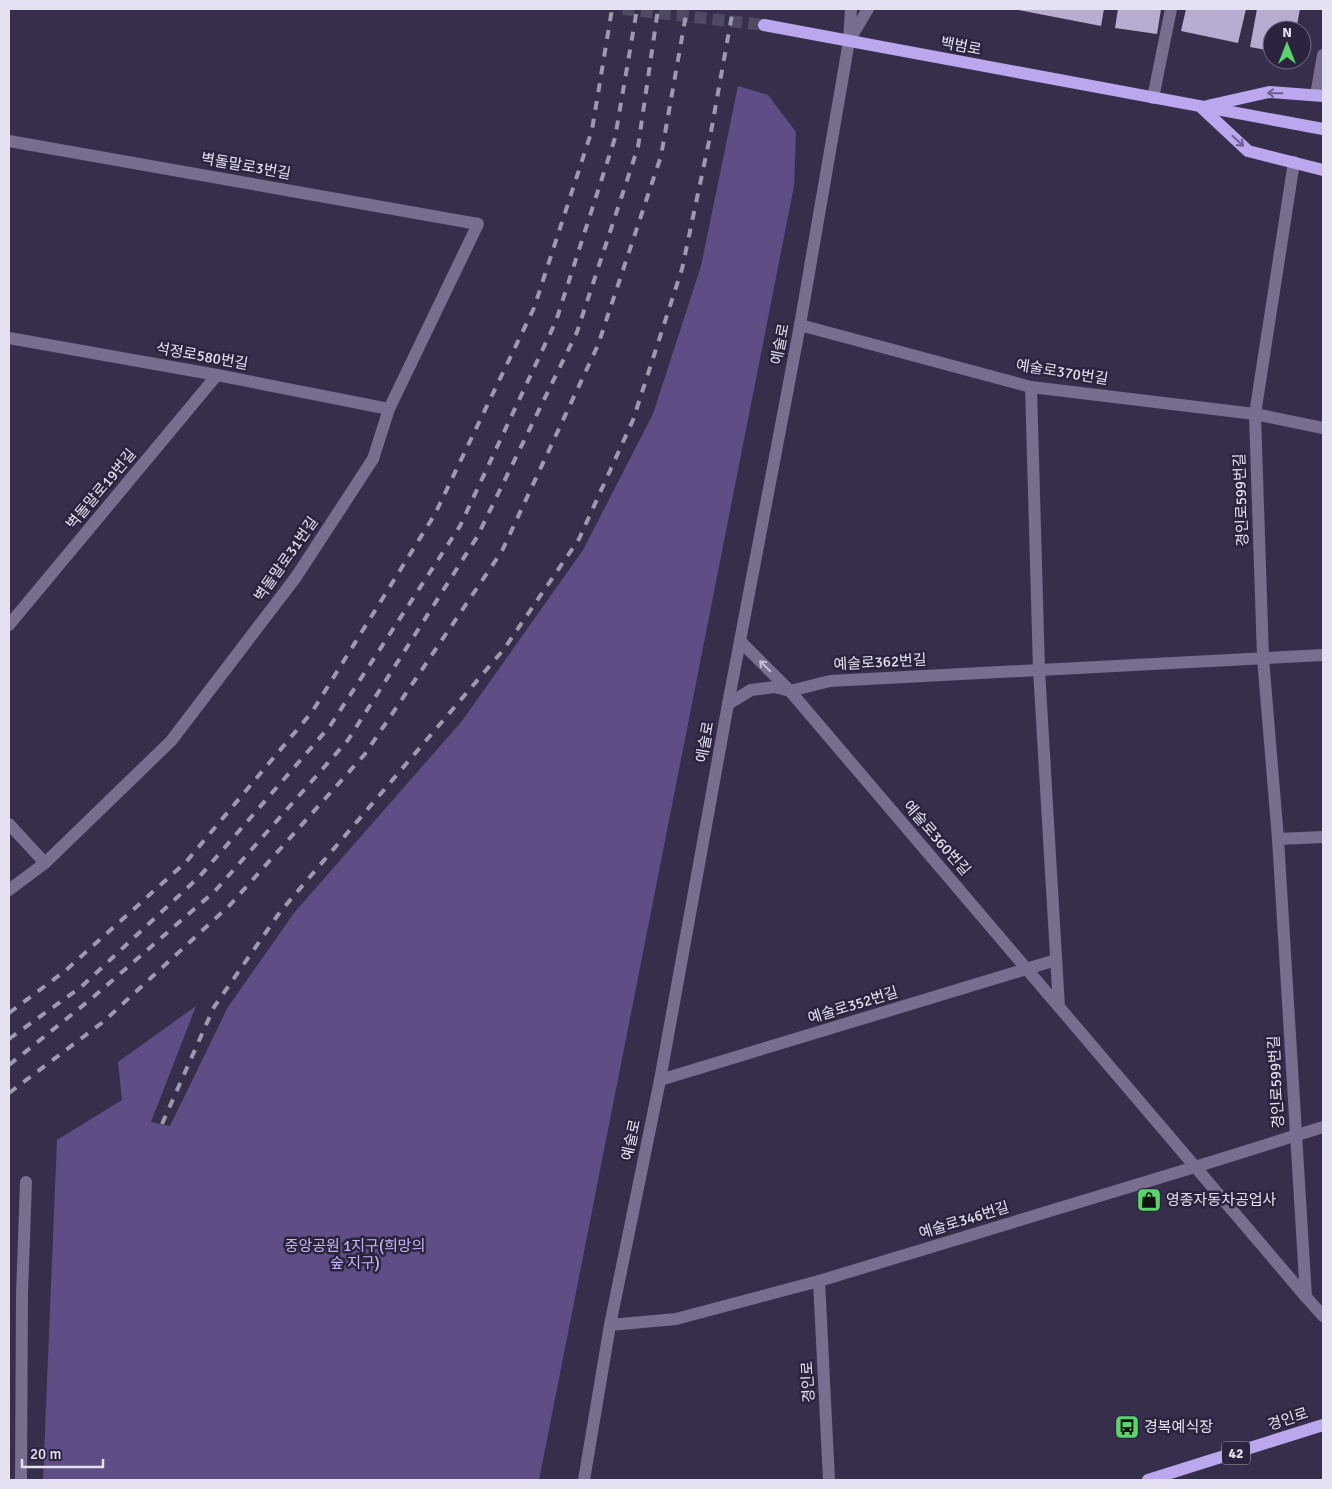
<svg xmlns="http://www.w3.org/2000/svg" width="1332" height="1489" viewBox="0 0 1332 1489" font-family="Signika,'Noto Sans KR',sans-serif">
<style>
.green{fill:#5f4e85}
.building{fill:#b6add0}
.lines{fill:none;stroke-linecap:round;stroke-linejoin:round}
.major-tunnel{stroke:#504963;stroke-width:12;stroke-dasharray:12 6;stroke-linecap:butt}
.minor{stroke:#776e90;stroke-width:12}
.major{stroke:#bba7ed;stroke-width:12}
.rail{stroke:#9f99af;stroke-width:4;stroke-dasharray:9 9;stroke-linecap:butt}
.oneway{stroke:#6c5f8d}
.oneway2{stroke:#c4bed5}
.labels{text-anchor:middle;stroke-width:5;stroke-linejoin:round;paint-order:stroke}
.shield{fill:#2c243f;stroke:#aea8bd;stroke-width:1}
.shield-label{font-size:14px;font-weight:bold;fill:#e5e1f3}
.street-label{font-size:15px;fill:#e5e1f3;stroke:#2c243f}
.poi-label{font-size:15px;fill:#e5e1f3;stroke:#2c243f;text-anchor:start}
.park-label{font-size:15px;fill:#c6b5f4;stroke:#2c243f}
</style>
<rect width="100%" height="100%" fill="#362e4a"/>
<path class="green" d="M738,86l30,9 28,37 -2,54 -255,1294h-496l14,-340 65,-40 -4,-38 78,-56 -45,116 19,4 58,-119 66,-94 168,-192 121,-171 70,-136 48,-148z"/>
<g class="building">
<path d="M1014,9h90l-3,17z"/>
<path d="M1118,9h43l-4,25 -42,-6z"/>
<path d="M1186,9h60l-8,34 -57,-12z"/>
<path d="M1257,9h43l-4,21h-24v21l-22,-4z"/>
</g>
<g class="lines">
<path class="major-tunnel" d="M623,9l141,16"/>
<g class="minor">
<path d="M850,39l18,-30"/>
<path d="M1316,95l7,-40"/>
<path d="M1153,98l18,-89"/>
<path d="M9,141l469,83 -89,185 -16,50 -77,118 -125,164 -126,122 -36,27"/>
<path d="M1294,162l-39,252 8,244 15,181 28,458 17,19"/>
<path d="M800,325l231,62 224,27 68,14"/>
<path d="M9,338l208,37 172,34"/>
<path d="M1031,387l8,283 20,337"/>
<path d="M9,625l208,-250"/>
<path d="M740,641l50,50 516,606"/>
<path d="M728,704l23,-14 24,-3 15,4 40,-10 493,-26"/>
<path d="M9,824l36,39"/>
<path d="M1278,839l45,-2"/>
<path d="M660,1080l396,-120"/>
<path d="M819,1281l10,199"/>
<path d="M610,1325l66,-6 143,-38 376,-114 128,-40"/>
<path d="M21,1480l1,-186 4,-112"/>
<path d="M584,1480l26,-155 50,-245 68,-376 72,-379 49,-284 2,-32"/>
</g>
<g class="major">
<path d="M764,25l559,104"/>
<path d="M1207,106l62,-14 54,4"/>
<path d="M1202,108l46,43 75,19"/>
<path d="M1148,1480l175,-55"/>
</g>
<g class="rail">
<path d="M9,1013l56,-42 121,-109 126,-150 123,-198 99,-206 58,-178 20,-121"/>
<path d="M9,1039l72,-52 119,-111 130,-150 130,-200 96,-205 59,-183 22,-129"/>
<path d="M9,1065l82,-66 124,-108 133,-151 129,-203 100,-205 61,-185 20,-138"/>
<path d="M9,1093l94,-71 127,-117 135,-151 137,-203 96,-206 63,-189 26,-147"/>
<path d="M162,1124l52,-117 66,-95 224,-263 75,-110 54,-119 49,-151 29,-137 22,-123"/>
</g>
</g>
<defs><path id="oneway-shaft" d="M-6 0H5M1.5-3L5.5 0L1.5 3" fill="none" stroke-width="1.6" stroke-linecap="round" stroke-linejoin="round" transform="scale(1.25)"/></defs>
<g class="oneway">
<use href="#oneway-shaft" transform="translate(1275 93) rotate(-179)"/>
<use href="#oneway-shaft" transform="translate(1238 141) rotate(43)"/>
</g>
<use class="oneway2" href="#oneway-shaft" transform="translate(765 666) rotate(-135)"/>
<defs>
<symbol id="shop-square" viewBox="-11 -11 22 22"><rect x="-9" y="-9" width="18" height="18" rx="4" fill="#5ad56e" stroke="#2c243f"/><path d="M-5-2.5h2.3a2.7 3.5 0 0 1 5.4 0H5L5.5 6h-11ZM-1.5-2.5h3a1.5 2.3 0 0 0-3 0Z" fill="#111"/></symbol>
<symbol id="bus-square" viewBox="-11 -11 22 22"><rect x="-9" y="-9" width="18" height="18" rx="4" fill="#5ad56e" stroke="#2c243f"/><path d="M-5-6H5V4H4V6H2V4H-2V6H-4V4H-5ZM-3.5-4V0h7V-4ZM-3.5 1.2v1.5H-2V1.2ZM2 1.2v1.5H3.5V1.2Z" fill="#111"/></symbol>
</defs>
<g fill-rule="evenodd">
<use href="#shop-square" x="1135" y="1186" width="28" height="28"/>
<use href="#bus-square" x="1113" y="1413" width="28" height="28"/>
</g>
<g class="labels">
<rect class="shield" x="1222" y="1441.5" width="28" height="23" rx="4"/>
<g class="shield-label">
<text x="1236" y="1458">42</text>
</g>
<g class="street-label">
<text transform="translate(961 46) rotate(11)" y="5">백범로</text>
<text transform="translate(246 166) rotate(10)" y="5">벽돌말로3번길</text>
<text transform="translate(780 344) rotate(-79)" y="5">예술로</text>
<text transform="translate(202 356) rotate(10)" y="5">석정로580번길</text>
<text transform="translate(1062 372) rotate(9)" y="5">예술로370번길</text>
<text transform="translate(101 489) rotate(-50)" y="5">벽돌말로19번길</text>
<text transform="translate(1241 500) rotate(-92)" y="5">경인로599번길</text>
<text transform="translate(286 559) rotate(-55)" y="5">벽돌말로31번길</text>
<text transform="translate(880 662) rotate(-3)" y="5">예술로362번길</text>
<text transform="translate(705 742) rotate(-80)" y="5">예술로</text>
<text transform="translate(937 838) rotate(49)" y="5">예술로360번길</text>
<text transform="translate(853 1005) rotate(-17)" y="5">예술로352번길</text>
<text transform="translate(1276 1082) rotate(-93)" y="5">경인로599번길</text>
<text transform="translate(631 1140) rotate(-78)" y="5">예술로</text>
<text transform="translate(964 1220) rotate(-17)" y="5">예술로346번길</text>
<text transform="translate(808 1382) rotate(-93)" y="5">경인로</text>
<text transform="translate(1288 1419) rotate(-18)" y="5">경인로</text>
</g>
<g class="poi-label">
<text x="1166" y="1205">영종자동차공업사</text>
<text x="1144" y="1432">경복예식장</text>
</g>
<g class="park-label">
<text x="355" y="1251">중앙공원 1지구(희망의<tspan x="355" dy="17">숲 지구)</tspan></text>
</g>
</g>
<rect width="1332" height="1489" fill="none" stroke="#e5e1f3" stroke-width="20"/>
<g transform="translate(1287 45)"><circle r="24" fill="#2c243f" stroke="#767087"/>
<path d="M0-4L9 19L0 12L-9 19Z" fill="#5ad56e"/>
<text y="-8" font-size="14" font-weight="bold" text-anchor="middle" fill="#e5e1f3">N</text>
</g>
<path d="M22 1459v8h81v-8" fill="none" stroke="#e5e1f3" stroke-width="2.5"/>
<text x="30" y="1459" font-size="15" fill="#e5e1f3" stroke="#2c243f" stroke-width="4" paint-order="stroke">20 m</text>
</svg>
